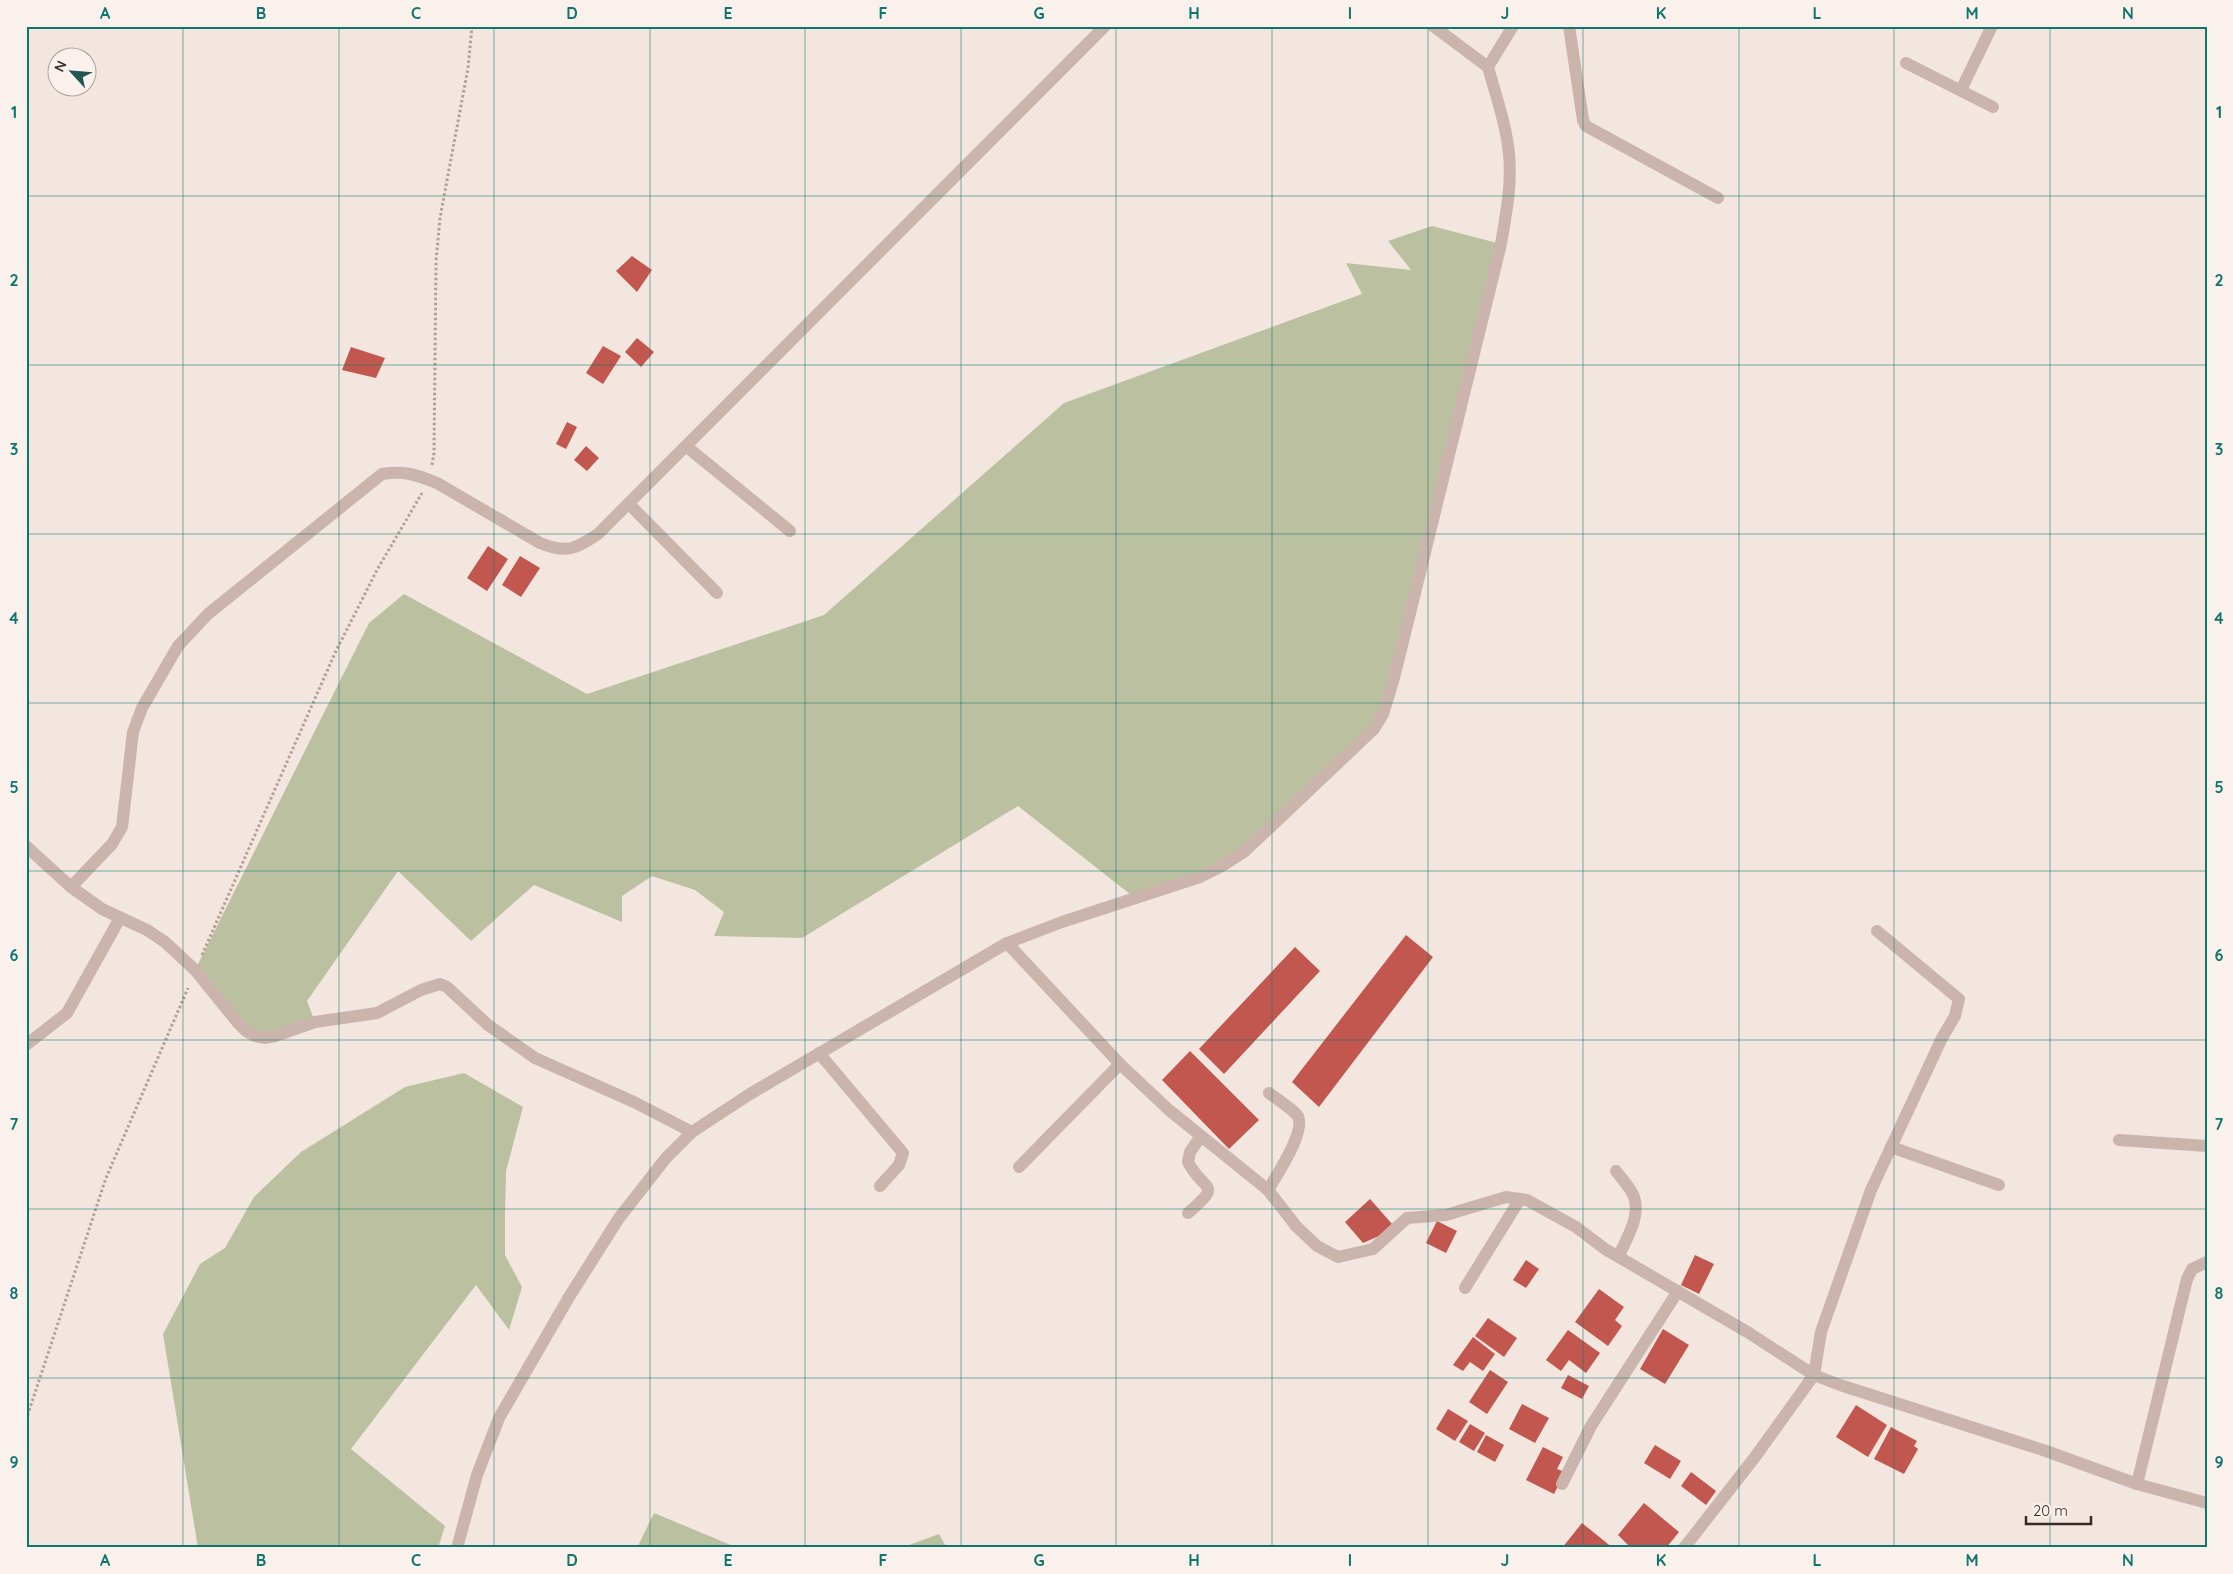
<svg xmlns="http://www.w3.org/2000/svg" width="2233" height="1574" viewBox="0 0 2233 1574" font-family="Quicksand,sans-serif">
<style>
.green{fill:#bbc1a0}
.building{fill:#c1574e}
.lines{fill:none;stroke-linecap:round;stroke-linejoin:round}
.path{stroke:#b69e96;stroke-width:3;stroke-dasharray:2.5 2.5;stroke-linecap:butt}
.service{stroke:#cab4ab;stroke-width:12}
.minor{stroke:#cab4ab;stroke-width:12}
.grid{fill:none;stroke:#0f766e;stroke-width:1;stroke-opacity:0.55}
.neatline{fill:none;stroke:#0f766e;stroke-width:2}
.grid-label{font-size:16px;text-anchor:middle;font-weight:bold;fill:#0f766e}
</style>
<rect width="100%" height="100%" fill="#f2e6df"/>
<g class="green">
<path d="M1432,226l69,18 -118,470 -139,138 -109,46 -117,-92 -216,132 -88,-2 10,-24 -29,-22 -43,-14 -30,20v26l-88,-37 -63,56 -73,-70 -91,130 8,21 -60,14 -60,-66 174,-347 35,-29 183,100 237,-79 240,-212 298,-109 -16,-31 65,7 -23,-29z"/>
<path d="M464,1073l59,34 -17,64 -1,45v39l17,32 -13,43 -33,-45 -125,164 94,77 -7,22h-240l-35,-214 37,-70 25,-16 29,-51 47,-45 104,-65z"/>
<path d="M654,1513l84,35h-101z"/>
<path d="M939,1534l8,14h-47h1z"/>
</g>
<g class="building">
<path d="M632,256l20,14 -15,22 -21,-21z"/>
<path d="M637,338l17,14 -13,15 -16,-15z"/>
<path d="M603,346l18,10 -18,28 -17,-11z"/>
<path d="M351,347l34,11 -9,20 -34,-8z"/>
<path d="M567,422l10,5 -11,22 -10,-5z"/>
<path d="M586,446l13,12 -12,13 -13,-11z"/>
<path d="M488,546l20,13 -21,32 -20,-13z"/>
<path d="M520,556l20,12 -19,29 -19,-12z"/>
<path d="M1406,935l27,22 -114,150 -27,-25z"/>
<path d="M1295,947l25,24 -96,103 -25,-25z"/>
<path d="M1190,1051l69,69 -30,29 -67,-69z"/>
<path d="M1370,1199l22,25 -13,12 -16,7 -18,-21z"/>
<path d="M1437,1221l20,10 -11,22 -20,-10z"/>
<path d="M1695,1255l19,9 -15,30 -18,-9z"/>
<path d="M1526,1260l13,9 -13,19 -13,-8z"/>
<path d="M1599,1289l25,18 -9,13 7,6 -14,20 -33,-24z"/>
<path d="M1488,1318l29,20 -13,19 -29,-21z"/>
<path d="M1663,1329l26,16 -24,39 -25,-15z"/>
<path d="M1568,1330l32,23 -14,20 -17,-13 -8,11 -15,-11z"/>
<path d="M1473,1337l22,17 -12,17 -13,-9 -7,9 -10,-6z"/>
<path d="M1490,1370l18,12 -21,32 -18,-12z"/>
<path d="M1568,1375l21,11 -7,13 -21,-11z"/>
<path d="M1522,1404l27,14 -14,25 -26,-14z"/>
<path d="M1856,1405l31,20 -19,32 -32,-20z"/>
<path d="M1448,1409l20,12 -13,20 -19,-12z"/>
<path d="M1470,1424l15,9 -11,18 -15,-9z"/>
<path d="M1891,1427l26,14 -3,5 4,3 -14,25 -30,-15z"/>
<path d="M1486,1435l18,10 -9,17 -18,-10z"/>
<path d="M1655,1445l26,16 -11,18 -26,-16z"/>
<path d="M1543,1447l20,10 -6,12 8,3 -11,22 -28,-14z"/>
<path d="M1691,1472l25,19 -10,14 -25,-19z"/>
<path d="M1644,1503l35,29 -13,16h-35l-13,-13z"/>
<path d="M1582,1523l31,25h-51z"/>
</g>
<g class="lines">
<g class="path">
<path d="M432,465l2,-12 2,-192 4,-43 28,-150 4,-42"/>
<path d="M202,955l133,-302 42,-83 45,-77"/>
<path d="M26,1420l80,-242 82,-190"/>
</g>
<path class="service" d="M1268,1190c8,-14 40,-61 29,-75 -7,-8 -19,-15 -28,-22"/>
<g class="minor">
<path d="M1433,26l55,41"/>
<path d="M1569,26l14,94 3,6 132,72"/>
<path d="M1906,63l87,44"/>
<path d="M1961,90l31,-64"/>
<path d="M687,447l103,84"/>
<path d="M629,504l88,89"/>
<path d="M26,846l45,41 31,22 45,21 18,12 30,28 43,53 8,8 9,5 9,2 11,-2 40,-14 62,-9 44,-23 19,-6 7,3 41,38 47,33 99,44 58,30"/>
<path d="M71,887l41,-43 10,-17 11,-95 9,-24 36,-62 30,-32 174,-140c22,-4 35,1 55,9l103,60c27,11 35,6 58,-9l507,-508"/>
<path d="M1007,943l113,121 49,46 99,80 28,36 21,20 21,11 35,-8 34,-31 39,-3 60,-18 21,3 49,27 29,22 144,84 65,42 7,-43 50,-142 71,-152 13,-22 4,-17 -82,-68"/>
<path d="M26,1045l41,-32 53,-95"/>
<path d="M819,1053l84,100 -4,12 -19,21"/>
<path d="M2119,1140l88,6"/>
<path d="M1891,1147l108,38"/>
<path d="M1019,1167l101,-103"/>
<path d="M1616,1171c6,8 15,17 18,26 7,20 -8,42 -15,59"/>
<path d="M1188,1213c36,-31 16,-20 0,-51l2,-10 11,-16"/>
<path d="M1465,1288l55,-89"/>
<path d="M1562,1484l29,-58 87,-135"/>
<path d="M2137,1484l50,-205 5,-10 15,-7"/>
<path d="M457,1548l20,-73 22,-57 70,-121 50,-79 47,-60 26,-26 58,-38 257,-151 55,-21 138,-45 22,-11 22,-14 130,-123 9,-15 11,-36 107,-434c5,-29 11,-60 8,-90 -3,-30 -13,-58 -21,-87l25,-41"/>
<path d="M1684,1548l71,-91 59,-82 26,10 206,66 91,33 70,19"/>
</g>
</g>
<path class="grid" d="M183,26v1522M339,26v1522M494,26v1522M650,26v1522M805,26v1522M961,26v1522M1116,26v1522M1272,26v1522M1428,26v1522M1583,26v1522M1739,26v1522M1894,26v1522M2050,26v1522M26,196h2181M26,365h2181M26,534h2181M26,703h2181M26,871h2181M26,1040h2181M26,1209h2181M26,1378h2181"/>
<rect width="2233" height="1574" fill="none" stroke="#faf1ec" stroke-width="55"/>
<g transform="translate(72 72) rotate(296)"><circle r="24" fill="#faf1ec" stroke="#aca29e"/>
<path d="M0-4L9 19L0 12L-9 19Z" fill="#215853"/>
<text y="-8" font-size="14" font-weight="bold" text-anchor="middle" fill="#382c2a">N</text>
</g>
<path d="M2026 1516v8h65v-8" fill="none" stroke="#382c2a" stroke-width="2.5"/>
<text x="2033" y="1516" font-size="15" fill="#382c2a" stroke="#faf1ec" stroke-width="4" paint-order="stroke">20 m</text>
<rect x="28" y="28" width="2178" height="1518" class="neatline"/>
<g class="grid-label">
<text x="105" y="19">A</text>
<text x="261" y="19">B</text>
<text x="416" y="19">C</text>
<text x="572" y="19">D</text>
<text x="728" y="19">E</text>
<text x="883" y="19">F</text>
<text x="1039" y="19">G</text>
<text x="1194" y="19">H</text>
<text x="1350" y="19">I</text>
<text x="1505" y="19">J</text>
<text x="1661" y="19">K</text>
<text x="1817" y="19">L</text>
<text x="1972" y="19">M</text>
<text x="2128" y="19">N</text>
<text x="14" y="118">1</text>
<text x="2219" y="118">1</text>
<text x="14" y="286">2</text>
<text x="2219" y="286">2</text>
<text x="14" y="455">3</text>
<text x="2219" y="455">3</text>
<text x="14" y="624">4</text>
<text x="2219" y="624">4</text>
<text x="14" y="793">5</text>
<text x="2219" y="793">5</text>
<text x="14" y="961">6</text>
<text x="2219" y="961">6</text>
<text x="14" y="1130">7</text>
<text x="2219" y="1130">7</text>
<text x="14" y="1299">8</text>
<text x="2219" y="1299">8</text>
<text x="14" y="1468">9</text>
<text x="2219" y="1468">9</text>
<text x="105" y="1566">A</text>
<text x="261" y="1566">B</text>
<text x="416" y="1566">C</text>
<text x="572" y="1566">D</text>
<text x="728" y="1566">E</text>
<text x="883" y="1566">F</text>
<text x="1039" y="1566">G</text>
<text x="1194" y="1566">H</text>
<text x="1350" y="1566">I</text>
<text x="1505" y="1566">J</text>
<text x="1661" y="1566">K</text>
<text x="1817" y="1566">L</text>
<text x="1972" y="1566">M</text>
<text x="2128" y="1566">N</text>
</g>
</svg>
